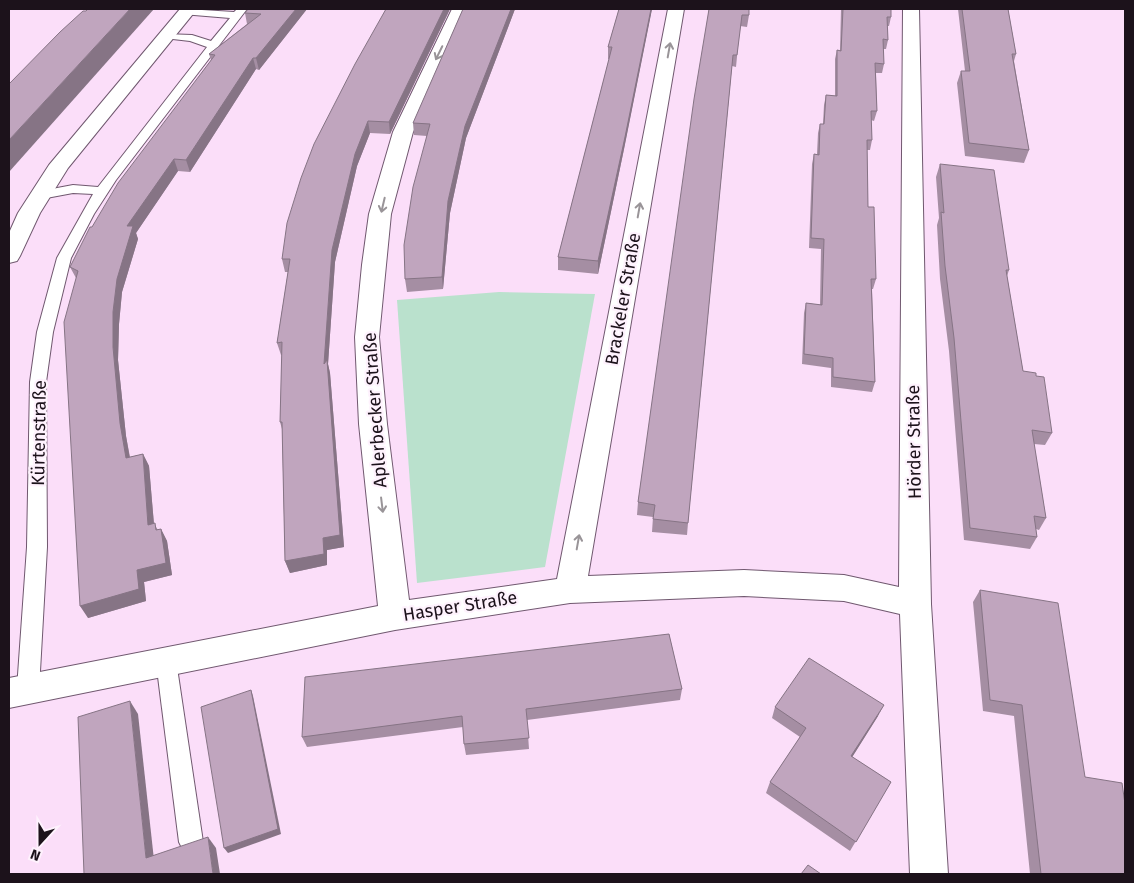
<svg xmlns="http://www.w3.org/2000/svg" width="1134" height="883" viewBox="0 0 1134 883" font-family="'Fira Sans',sans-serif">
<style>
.green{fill:#bae1cd}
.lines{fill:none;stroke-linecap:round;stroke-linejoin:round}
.lane-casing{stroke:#70586f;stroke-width:2}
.street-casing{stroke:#70586f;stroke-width:2}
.secondary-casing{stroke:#70586f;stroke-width:2}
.lane{fill:#fff;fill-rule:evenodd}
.street{fill:#fff;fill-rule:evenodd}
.secondary{fill:#fff;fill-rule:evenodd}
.wall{fill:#a58ea3}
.shaded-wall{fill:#867485}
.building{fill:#c0a5be;stroke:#867485}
.oneway{stroke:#999498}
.labels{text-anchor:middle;stroke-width:4.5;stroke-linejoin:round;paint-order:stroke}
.street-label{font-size:18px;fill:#1c121b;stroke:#fef2fd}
</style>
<rect width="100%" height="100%" fill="#fbdef9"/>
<path class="green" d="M499,292l96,2 -50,273 -128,16 -20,-283z"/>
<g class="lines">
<defs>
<g id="lane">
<path d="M186,9l48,3 3,-3h10l-131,171 -22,34 -23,44 -18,74 -7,50 1,165 -8,142 -3,7 -8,3 -8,-3 -3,-7 10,-142 3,-165 7,-50 20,-74 36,-64 -20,-1 -32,6 -7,-4 2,-3 37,-7 25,2 109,-140 -17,-6 -26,-3v-4l28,1 19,6 19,-23 -48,-4v-4z"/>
<path d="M166,652l7,2 3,7 27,181 -4,8 -8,4 -8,-4 -4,-8 -23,-181 3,-7z"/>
</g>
<path id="street" d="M452,9h16l-55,123 -22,82 -5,51 -7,72 8,87 22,176 148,-21 111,-570h16l-96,567 156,-6 100,5 55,12 4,-578h16l12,595 17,270h-38l-10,-260 -56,-13 -100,-5 -174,7 -175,27 -386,78v-30l369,-72 -19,-182 -4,-87 7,-72 7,-51 24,-82z"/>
<path id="secondary" d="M180,9h17l-129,159 -28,45 -20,43 -3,5 -8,2v-30l9,-20 31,-48z"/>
</defs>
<use href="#lane" class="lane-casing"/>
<use href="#street" class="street-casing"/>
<use href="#secondary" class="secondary-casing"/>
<use href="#lane" class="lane"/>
<use href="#street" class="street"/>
<use href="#secondary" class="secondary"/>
</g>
<g class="wall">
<path d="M248,9h59l-48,61 -3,-1 -66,103 -12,-1 -42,62 2,6 -16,53 -3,32 -1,36 8,76 4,21 13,-3 6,12 5,58 4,6 3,-1 6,12 5,34 -28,7 2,19 -58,17 -12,-340 -6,-11 22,-40 119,-167 -2,-6 38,-30 -2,-11z"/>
<path d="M386,9h64l-60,125 -20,-1 -13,33 -22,96 -7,102 2,9 14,174 -17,3v15l-37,8 -5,-12 -3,-132 -2,-7 2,-67h-1l-4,-12 11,-71h-3l-3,-13z"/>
<path d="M463,9h57h-5l-49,129 -16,75 -7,76 -36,3 -2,-13 22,-143 -13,-1 -1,-12z"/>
<path d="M619,9h33l-28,140 -26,125 -40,-4v-13l51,-198h-1v-12z"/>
<path d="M709,9l40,6 -2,12 -7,-1 -4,41 -4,-1 -44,457 -1,12 -35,-3 1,-15 -16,-2 1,-13z"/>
<path d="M841,9h50v8l-2,9h-2l1,14 -2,9h-3l1,15 -2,9h-6l1,38 -3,10 -3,-1 1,20 -2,10h-3l1,57 8,72 -3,10h-1l3,93 -3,10 -41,-5v-19l-29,-4 2,-51 2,-10 14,2 1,-56 -12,-1 3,-84 2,-10h3l1,-21 2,-9h3l1,-19 2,-10 9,1v-37l2,-9 3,1z"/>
<path d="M958,9h50l8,45 -2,7 15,89 -5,13 -59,-7 -8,-73 4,-12h4z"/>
<path d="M940,164l69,106 -2,6 16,95 13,5 16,57 -7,12 -11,-1 12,74 -7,12 -3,-1 1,8 -7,12 -66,-9 -15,-189 -9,-72 -3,-54 2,-7 -3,-41z"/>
<path d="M980,590l105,187 40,97h-95l-16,-158 -31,-5 -10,-109z"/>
<path d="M669,634l13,55 -2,11 -153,20 2,29 -63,6 -2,-11 -1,-17 -156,20 -5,-10z"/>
<path d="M775,707l103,9 -26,41 39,25 -41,69 -84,-58 4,-11 30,-45 -28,-19z"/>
</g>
<g class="shaded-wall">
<path d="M130,9h24l-145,163v-32z"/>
<path d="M296,9h11l-48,61 -3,-12z"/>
<path d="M444,9h6l-60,125 -1,-12z"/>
<path d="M511,9h4l-49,129 -16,75 -7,76 -1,-12 6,-76 17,-75z"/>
<path d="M651,9h1l-28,140 -26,125v-13z"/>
<path d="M253,58l3,11 -66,103 -4,-12z"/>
<path d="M368,121l2,12 -13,33 -22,96 -7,102 2,9 14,174 -17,3v15l-37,8 -5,-12 38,-23 1,-174 8,-114 23,-96z"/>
<path d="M174,159l4,12 -42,62 2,6 -16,53 -3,32 -1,36 8,76 6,35 -6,-13 -6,-35 -7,-76v-35l4,-33 10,-53z"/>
<path d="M143,454l6,12 6,71 -7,-12z"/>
<path d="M161,529l6,12 5,34 -28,7 2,19 -58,17 -8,-12 57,-36z"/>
<path d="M251,690l2,6 28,138 -53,19 -4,-5z"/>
<path d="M130,701l8,13 17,155 -9,-11z"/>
<path d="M884,705l-6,11 -32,51 5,-11z"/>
<path d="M208,837l8,11 4,26h-7z"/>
</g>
<g class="building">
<path d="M88,9h42l-121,131v-56l51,-52 23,-21h3z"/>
<path d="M248,9h48l-40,49h-3l-67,102 -12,-1 -47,67h6l-16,53 -4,33v35l7,76 6,35 17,-4 5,71 7,-2 1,7 5,-1 5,34 -29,7 2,19 -59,17 -16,-284 14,-51 -8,-4 20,-40h2l26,-44 97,-128 -6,-1 52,-40 -16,-1z"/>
<path d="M386,9h58l-55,113 -21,-1 -13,33 -23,96 -8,114 3,-4 13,175 -17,3 1,16 -39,7 -3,-139h-2l2,-80 -5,1 13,-84h-8l5,-36 14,-45 13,-34 41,-80z"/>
<path d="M463,9h48l-46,117 -17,75 -6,76 -37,2 -1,-34 9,-58 17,-63 -17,-1z"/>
<path d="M619,9h32l-26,128 -27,124 -40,-4 54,-210h-4z"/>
<path d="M709,9h40v6h-7l-5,40h-4l-45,468 -35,-4 2,-14 -17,-3 56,-403z"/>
<path d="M843,9h48v8h-4l1,23 -5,-1 1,25 -9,-1 2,48h-6l1,29h-5l1,67h6l2,72h-5l4,103 -42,-5v-19l-29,-4 2,-51 16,2 2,-66 -13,-1 3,-84 5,1 1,-31h4l2,-29 11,1v-46l4,1z"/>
<path d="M962,9h46l8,45h-4l17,96 -60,-7 -8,-72h9z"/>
<path d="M940,164l54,6 15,100h-3l17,101 13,2v3l8,1 8,56 -20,-3 14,88 -12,-2 3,21 -67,-9 -16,-190 -9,-72 -4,-54 3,1z"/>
<path d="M980,590l78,13 27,174 37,6 3,21v70h-84l-19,-169 -32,-5z"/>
<path d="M669,634l13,55 -156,20 3,29 -65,6 -2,-28 -160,21 3,-60z"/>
<path d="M809,658l75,47 -33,51 40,26 -35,60 -86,-60 36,-54 -31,-21z"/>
<path d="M251,690l27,139 -54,19 -23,-141z"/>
<path d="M130,701l16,157 62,-21 5,37h-129l-6,-157z"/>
<path d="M808,865l13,9h-20z"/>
</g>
<defs><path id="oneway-shaft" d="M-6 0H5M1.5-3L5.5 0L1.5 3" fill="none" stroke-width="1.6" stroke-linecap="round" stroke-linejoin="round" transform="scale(1.25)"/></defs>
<g class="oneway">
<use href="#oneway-shaft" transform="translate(669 50) rotate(-80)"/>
<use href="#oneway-shaft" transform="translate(439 53) rotate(116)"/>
<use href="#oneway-shaft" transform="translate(383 205) rotate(103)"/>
<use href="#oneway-shaft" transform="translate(639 210) rotate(-80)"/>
<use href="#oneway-shaft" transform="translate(382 505) rotate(83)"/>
<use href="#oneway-shaft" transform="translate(578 542) rotate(-80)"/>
</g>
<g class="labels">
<g class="street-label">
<text transform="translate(623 299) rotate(-80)" y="6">Brackeler Straße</text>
<text transform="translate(375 410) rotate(-94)" y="6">Aplerbecker Straße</text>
<text transform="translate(39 433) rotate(-89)" y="6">Kürtenstraße</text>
<text transform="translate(914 442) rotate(-91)" y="6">Hörder Straße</text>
<text transform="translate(460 606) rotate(-9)" y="6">Hasper Straße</text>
</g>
</g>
<rect width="1134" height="883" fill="none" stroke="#1c121b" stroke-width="20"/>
<g transform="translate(40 843) rotate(201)" stroke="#fef2fd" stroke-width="4" paint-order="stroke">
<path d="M0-4L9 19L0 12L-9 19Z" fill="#1c121b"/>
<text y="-8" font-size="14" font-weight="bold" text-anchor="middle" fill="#1c121b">N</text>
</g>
</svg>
